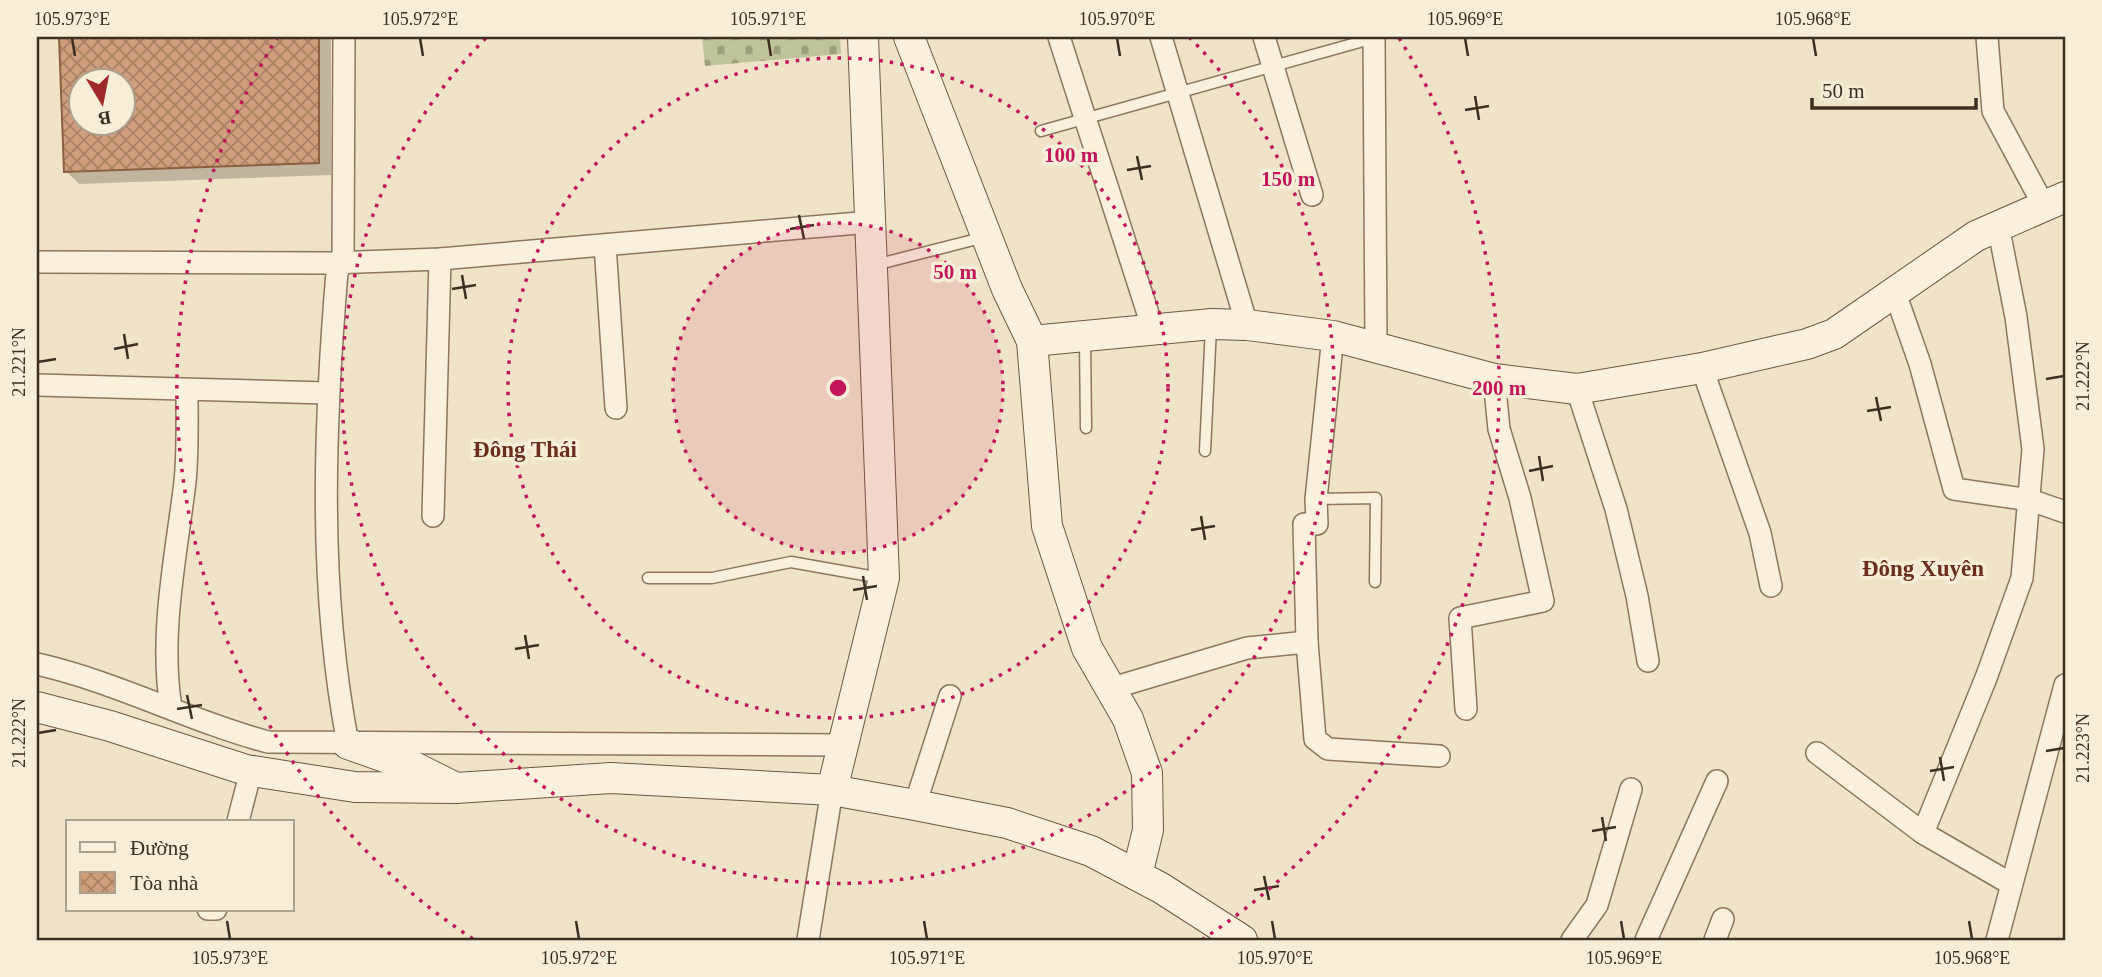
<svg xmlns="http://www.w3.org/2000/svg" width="2102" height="977" viewBox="0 0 2102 977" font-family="'Times New Roman',serif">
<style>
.cemetery{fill:url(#cemetery-stones)}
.shadow{fill:#0003;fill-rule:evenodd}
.building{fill:url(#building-cross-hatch);stroke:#8d5f41;stroke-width:2;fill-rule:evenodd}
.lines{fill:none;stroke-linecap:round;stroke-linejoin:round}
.lane-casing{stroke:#8d765c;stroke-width:13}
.street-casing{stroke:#8d765c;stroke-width:24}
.secondary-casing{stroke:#6f573f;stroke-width:32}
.lane{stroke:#faf1dc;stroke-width:10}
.street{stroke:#faf1dc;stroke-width:21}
.secondary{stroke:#faf1dc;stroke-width:30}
.ticks{fill:none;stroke:#3d2e20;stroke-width:2.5}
.ring{fill:none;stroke:#c2185b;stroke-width:3.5;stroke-dasharray:3.5 7}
.labels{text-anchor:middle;stroke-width:7;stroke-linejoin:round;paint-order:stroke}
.quarter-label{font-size:23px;font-weight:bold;fill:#6b2e1e;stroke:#f7eed8}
.centre{fill:#c2185b;stroke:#f7eed8;stroke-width:3.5}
.ring-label{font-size:21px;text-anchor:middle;font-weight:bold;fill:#c2185b;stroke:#f7eed8;stroke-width:7;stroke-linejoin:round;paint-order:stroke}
.neatline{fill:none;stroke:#3d2e20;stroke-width:2.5}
.ticks-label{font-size:18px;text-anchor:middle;fill:#3d2e20}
</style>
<defs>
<pattern id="cemetery-stones" width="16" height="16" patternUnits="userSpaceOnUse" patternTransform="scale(1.75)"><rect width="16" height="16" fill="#bfc49a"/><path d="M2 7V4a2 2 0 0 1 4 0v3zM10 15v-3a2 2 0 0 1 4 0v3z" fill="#9ca07d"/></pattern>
<pattern id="building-cross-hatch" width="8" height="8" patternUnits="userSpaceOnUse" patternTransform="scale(1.75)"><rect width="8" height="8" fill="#cf9f7d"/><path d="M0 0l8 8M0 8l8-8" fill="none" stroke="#a98266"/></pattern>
</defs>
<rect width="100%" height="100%" fill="#f0e4c8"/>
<path class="cemetery" d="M702,37h138l1,17 -136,12z"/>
<path class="shadow" d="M61,37h270v138l-252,9 -13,-13zM80,80h42v42h-42z"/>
<path class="building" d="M59,37h260v126l-255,9zM80,80h42v42h-42z"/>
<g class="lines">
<defs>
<g id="lane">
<path d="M1041,131l333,-93"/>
<path d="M875,265l110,-28"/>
<path d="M1085,339l1,89"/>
<path d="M1205,451l6,-124"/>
<path d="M1316,499l60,-1 -1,84"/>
<path d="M648,578h64l79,-16 90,16"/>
</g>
<g id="street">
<path d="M344,37l-1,225 -6,10c-13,157 -19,316 11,472"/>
<path d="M1059,37l94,292"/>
<path d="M1161,37l86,288"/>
<path d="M1264,37l48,158"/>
<path d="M1374,37l2,309"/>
<path d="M1987,37l6,74 51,95"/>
<path d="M605,245l11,163"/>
<path d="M37,262l295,1 108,-4 430,-37"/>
<path d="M1894,290l26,74 34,125 76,11 35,12"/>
<path d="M1333,336l-17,163 1,25h-13l3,118 8,97 13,10 111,7"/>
<path d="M1702,368l58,165 11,53"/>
<path d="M37,385l290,8"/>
<path d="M1577,389l39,120 21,87 11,65"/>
<path d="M433,516l7,-257"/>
<path d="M37,664c80,18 152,57 231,78l576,3"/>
<path d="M1109,689l138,-41 60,-6"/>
<path d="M171,708c-12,-75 5,-151 14,-226 3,-30 2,-61 2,-91"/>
<path d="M1466,709l-6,-91 83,-17 -23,-103 -21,-69 -5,-50"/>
<path d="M1817,753l106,80 88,51"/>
<path d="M915,805l35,-109"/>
<path d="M238,821l13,-50"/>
<path d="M1923,833l63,-155 36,-100 11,-129 -17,-132 -18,-92"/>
<path d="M208,909h8"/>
<path d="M808,940l24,-150"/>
<path d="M1572,940l25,-35 34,-116"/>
<path d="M1646,940l71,-159"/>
<path d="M1715,940l8,-21"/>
<path d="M1997,940l68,-255"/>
</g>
<g id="secondary">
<path d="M909,37l98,252 25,52 15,185 40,122 41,71 19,54 1,57 -11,45"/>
<path d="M1032,341l180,-17 35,1 86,11 161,43 83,10 125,-21 105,-24 27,-10 142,-98 89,-39"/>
<path d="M37,707l73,19 136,44 109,17 101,1 155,-10 221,12 83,15 92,18 84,28 70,37 81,52"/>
<path d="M348,744l68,24 36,18"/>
<path d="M832,790l52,-212 -21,-541"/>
</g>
</defs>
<use href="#lane" class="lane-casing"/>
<use href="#street" class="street-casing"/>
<use href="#secondary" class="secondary-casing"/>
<use href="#lane" class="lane"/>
<use href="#street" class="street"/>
<use href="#secondary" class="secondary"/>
</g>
<path class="ticks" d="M72,38l3,18M420,38l3,18M768,38l3,18M1117,38l3,18M1465,38l3,18M1813,38l3,18M1475,96l4,24M1465,110l24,-4M1137,156l5,24M1127,170l24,-4M799,215l5,24M790,229l24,-4M462,275l4,24M452,289l24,-4M124,334l4,25M114,349l24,-5M38,362l18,-3M2046,379l18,-3M1876,397l5,24M1867,411l24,-4M1539,456l4,25M1529,471l24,-5M1201,516l4,24M1191,530l24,-4M863,576l4,24M853,590l24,-4M525,635l4,24M515,649l24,-4M187,695l5,24M177,709l25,-4M38,733l18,-3M2046,751l18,-3M1940,757l4,24M1930,771l24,-4M1602,817l4,24M1592,831l24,-4M1264,876l5,24M1254,890l25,-4M227,921l3,18M576,921l3,18M924,921l3,18M1272,921l3,18M1621,921l3,18M1969,921l3,18"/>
<circle cx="838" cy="388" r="165" fill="#c2185b" fill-opacity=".12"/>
<g class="ring">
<circle cx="838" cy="388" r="165"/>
<circle cx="838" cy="388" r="330"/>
<path d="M1189 37A496 496 0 1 1 487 37"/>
<path d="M473 939A661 661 0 0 1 277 38M1399 38A661 661 0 0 1 1203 939"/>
</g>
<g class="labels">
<g class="quarter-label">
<text x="525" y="457">Đông Thái</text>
<text x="1923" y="576">Đông Xuyên</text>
</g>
</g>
<circle cx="838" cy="388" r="10" class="centre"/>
<g class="ring-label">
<text x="1071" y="162">100 m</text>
<text x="1288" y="186">150 m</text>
<text x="955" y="279">50 m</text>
<text x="1499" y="395">200 m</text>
</g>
<rect width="2102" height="977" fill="none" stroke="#f7eed8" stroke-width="77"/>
<rect x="66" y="820" width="228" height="91" fill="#f7eed8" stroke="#ada18e" stroke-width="2"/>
<rect x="80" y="842" width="35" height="10" fill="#faf1dc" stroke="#ada18e" stroke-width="2"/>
<text x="130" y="855" font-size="21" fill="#3d2e20">Đường</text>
<rect x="80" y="872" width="35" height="21" fill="url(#building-cross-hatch)" stroke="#ada18e" stroke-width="2"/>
<text x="130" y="890" font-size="21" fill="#3d2e20">Tòa nhà</text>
<g transform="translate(102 102) rotate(170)"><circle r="33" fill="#f7eed8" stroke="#ada18e" stroke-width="2"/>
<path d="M0-5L12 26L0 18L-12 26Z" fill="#9e2a2b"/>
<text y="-10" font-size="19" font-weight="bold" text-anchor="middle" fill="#3d2e20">B</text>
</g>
<path d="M1812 98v10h164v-10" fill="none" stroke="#3d2e20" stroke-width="3.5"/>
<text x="1822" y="98" font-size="21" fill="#3d2e20" stroke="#f7eed8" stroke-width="5" paint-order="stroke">50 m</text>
<rect x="38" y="38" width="2026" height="901" class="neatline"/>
<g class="ticks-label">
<text x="72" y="25">105.973°E</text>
<text x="420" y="25">105.972°E</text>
<text x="768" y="25">105.971°E</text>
<text x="1117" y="25">105.970°E</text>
<text x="1465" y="25">105.969°E</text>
<text x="1813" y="25">105.968°E</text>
<text transform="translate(19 362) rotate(-90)" y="6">21.221°N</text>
<text transform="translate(2083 376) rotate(-90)" y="6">21.222°N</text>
<text transform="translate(19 733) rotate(-90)" y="6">21.222°N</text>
<text transform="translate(2083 748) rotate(-90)" y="6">21.223°N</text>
<text x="230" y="964">105.973°E</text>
<text x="579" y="964">105.972°E</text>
<text x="927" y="964">105.971°E</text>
<text x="1275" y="964">105.970°E</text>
<text x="1624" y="964">105.969°E</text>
<text x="1972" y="964">105.968°E</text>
</g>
</svg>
